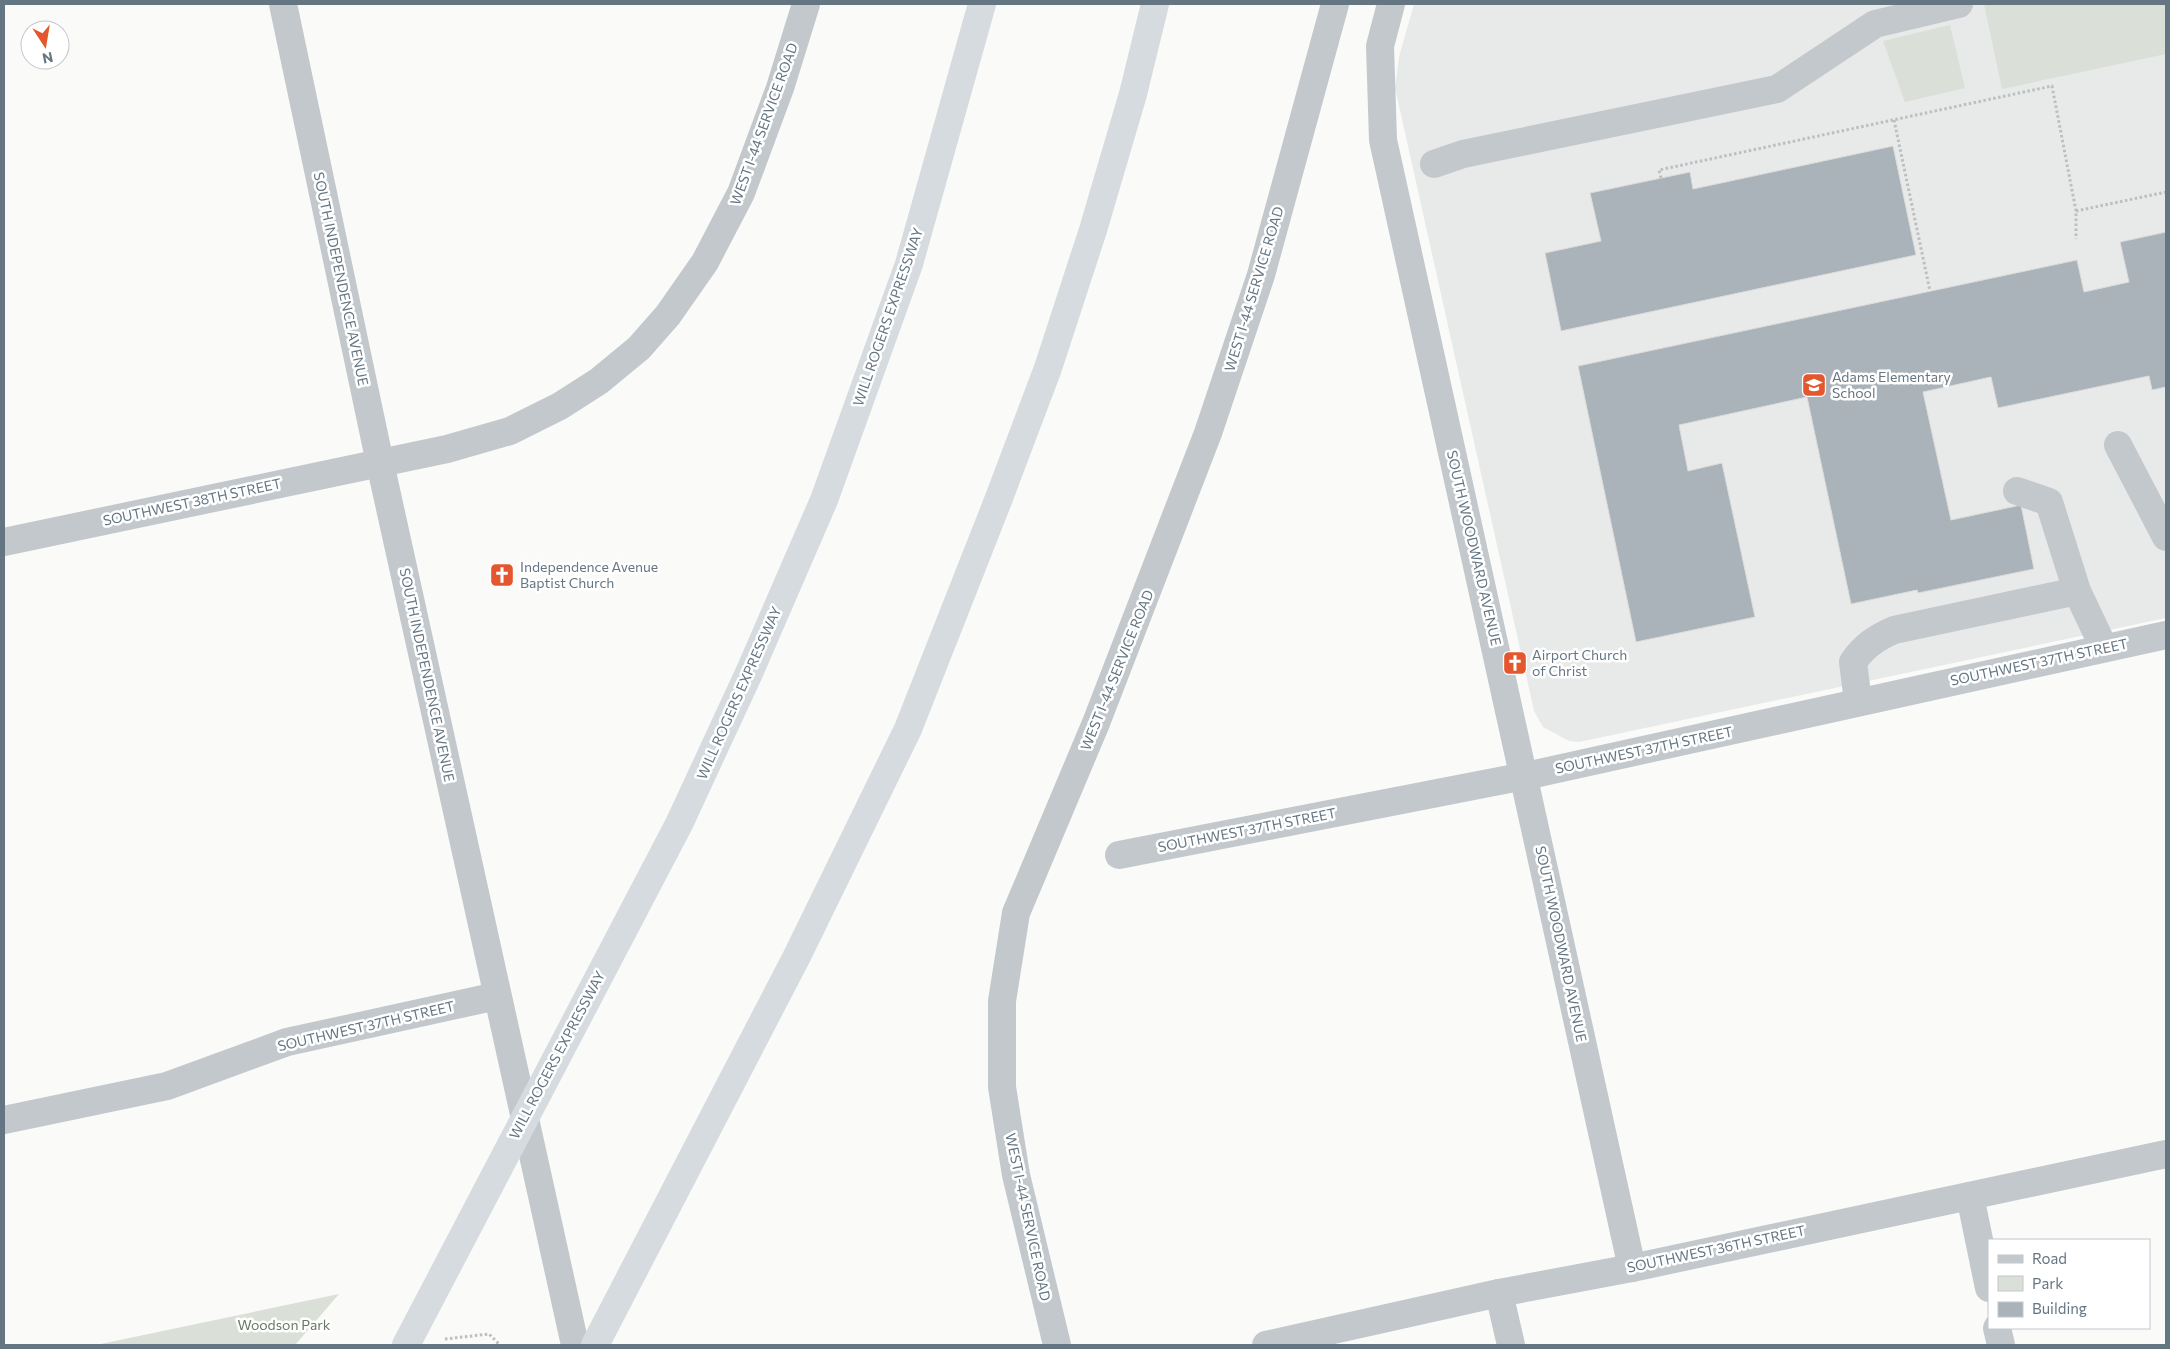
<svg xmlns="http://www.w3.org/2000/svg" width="2170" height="1349" viewBox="0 0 2170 1349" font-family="Commissioner,sans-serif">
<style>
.built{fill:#e8e9e9}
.green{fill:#dadfd7}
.building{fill:#aab3b9;stroke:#dcdcda}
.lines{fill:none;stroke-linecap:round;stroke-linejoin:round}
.path{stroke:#bbbfc2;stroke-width:3;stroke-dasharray:2.5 2.5;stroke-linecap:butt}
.minor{stroke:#c3c8cc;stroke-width:28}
.highway{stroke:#d6dbdf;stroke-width:28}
.labels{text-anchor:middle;stroke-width:5;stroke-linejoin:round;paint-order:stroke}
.street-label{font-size:14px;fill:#657683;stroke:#fff}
.poi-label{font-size:14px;fill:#657683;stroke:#fff;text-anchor:start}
.park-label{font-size:14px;fill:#687a64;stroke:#fff}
</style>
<rect width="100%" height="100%" fill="#fafaf8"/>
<path class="built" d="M1414,4h752v614l-587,124 -10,-1 -26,-14 -9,-16 -139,-623 4,-31z"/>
<g class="green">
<path d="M1984,4h182v50l-164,35z"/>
<path d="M1950,25l15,63 -60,14 -22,-61z"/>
<path d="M339,1294l-44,51h-199z"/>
</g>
<g class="building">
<path d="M1893,146l23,109 -355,76 -16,-78 56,-12 -11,-48 100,-21 3,17z"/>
<path d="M2166,232v155l-14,3 -3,-14 -151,32 -7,-31 -68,15 28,128 70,-15 13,64 -116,24 -1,-3 -66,14 -44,-207 -128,28 9,46 34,-8 33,154 -119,25 -58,-276 499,-106 7,32 45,-10 -9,-40z"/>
</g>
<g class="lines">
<g class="path">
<path d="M1894,120l36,171"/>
<path d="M1661,178l-2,-8 393,-84 24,125v28"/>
<path d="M2076,211l90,-19"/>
<path d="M445,1339l44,-5 11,11"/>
</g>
<g class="minor">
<path d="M283,4l97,459 195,882"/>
<path d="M1391,4l-11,42 3,94 249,1128"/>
<path d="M1434,164l29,-10 314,-65 98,-65 84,-20"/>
<path d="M2118,445l48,92"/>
<path d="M2017,491l32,11 28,89"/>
<path d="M4,542l443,-93 63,-18 50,-25 39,-25 40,-33 29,-33 37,-53 36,-69 39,-105 26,-84"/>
<path d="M1858,702l-5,-40c11,-16 23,-24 41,-32l183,-39 27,57"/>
<path d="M1119,855l406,-79 641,-141"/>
<path d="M4,1120l163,-34 120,-44 210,-46"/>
<path d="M1970,1196l19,92"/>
<path d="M1499,1293l12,52"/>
<path d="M1997,1328l4,17"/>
<path d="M1057,1345l-41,-170 -14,-88v-86l14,-88 80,-190 112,-290 53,-158 74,-271"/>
<path d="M1266,1345l233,-52 133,-25 534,-114"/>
</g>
<g class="highway">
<path d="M406,1345l273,-521 70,-151 75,-173 85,-236 73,-260"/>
<path d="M595,1345l202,-389 111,-227 91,-231 49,-130 45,-138 40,-136 22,-90"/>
</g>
</g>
<defs>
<symbol id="school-square" viewBox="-11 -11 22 22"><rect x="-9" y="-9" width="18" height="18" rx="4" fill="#e4572e" stroke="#fff"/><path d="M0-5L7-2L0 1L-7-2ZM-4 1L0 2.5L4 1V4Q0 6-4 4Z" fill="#fff"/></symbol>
<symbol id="church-square" viewBox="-11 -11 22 22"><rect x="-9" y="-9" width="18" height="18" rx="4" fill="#e4572e" stroke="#fff"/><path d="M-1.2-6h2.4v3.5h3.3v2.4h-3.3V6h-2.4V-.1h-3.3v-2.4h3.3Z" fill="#fff"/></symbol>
</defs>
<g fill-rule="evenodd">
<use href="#school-square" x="1800" y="371" width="28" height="28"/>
<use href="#church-square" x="488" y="561" width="28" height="28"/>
<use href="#church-square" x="1501" y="649" width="28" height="28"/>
</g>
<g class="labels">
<g class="street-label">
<text transform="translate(764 124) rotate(-70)" y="5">WEST I-44 SERVICE ROAD</text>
<text transform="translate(341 279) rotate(78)" y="5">SOUTH INDEPENDENCE AVENUE</text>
<text transform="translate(1254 289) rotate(-73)" y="5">WEST I-44 SERVICE ROAD</text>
<text transform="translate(888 317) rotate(-71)" y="5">WILL ROGERS EXPRESSWAY</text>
<text transform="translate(192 502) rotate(-12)" y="5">SOUTHWEST 38TH STREET</text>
<text transform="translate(1474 548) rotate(77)" y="5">SOUTH WOODWARD AVENUE</text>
<text transform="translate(2039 662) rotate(-12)" y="5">SOUTHWEST 37TH STREET</text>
<text transform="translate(1117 670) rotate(-68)" y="5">WEST I-44 SERVICE ROAD</text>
<text transform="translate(427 675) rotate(78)" y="5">SOUTH INDEPENDENCE AVENUE</text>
<text transform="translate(739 693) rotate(-66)" y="5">WILL ROGERS EXPRESSWAY</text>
<text transform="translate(1644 750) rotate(-12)" y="5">SOUTHWEST 37TH STREET</text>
<text transform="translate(1247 830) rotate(-11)" y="5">SOUTHWEST 37TH STREET</text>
<text transform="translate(1561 944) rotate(78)" y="5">SOUTH WOODWARD AVENUE</text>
<text transform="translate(366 1026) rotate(-13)" y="5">SOUTHWEST 37TH STREET</text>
<text transform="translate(557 1055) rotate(-62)" y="5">WILL ROGERS EXPRESSWAY</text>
<text transform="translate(1028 1217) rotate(78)" y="5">WEST I-44 SERVICE ROAD</text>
<text transform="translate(1716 1249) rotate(-12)" y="5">SOUTHWEST 36TH STREET</text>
</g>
<g class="poi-label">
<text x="1832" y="382">Adams Elementary<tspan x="1832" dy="16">School</tspan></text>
<text x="520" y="572">Independence Avenue<tspan x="520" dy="16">Baptist Church</tspan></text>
<text x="1532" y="660">Airport Church<tspan x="1532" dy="16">of Christ</tspan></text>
</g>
<g class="park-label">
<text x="284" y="1330">Woodson Park</text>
</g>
</g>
<rect width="2170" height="1349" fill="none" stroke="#657683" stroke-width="10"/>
<rect x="1988" y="1239" width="162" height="90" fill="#ffffff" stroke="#c1c8cd"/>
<rect x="1998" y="1255" width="25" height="8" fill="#c3c8cc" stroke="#c1c8cd"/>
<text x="2032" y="1264" font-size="15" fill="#657683">Road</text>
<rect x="1998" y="1276" width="25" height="15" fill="#dadfd7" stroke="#c1c8cd"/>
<text x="2032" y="1289" font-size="15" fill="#657683">Park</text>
<rect x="1998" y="1302" width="25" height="15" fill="#aab3b9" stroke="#c1c8cd"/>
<text x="2032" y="1314" font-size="15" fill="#657683">Building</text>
<g transform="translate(45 45) rotate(168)"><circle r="24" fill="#ffffff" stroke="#c1c8cd"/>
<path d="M0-4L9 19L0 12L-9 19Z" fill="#e4572e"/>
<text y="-8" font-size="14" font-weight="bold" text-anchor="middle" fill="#657683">N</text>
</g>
</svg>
